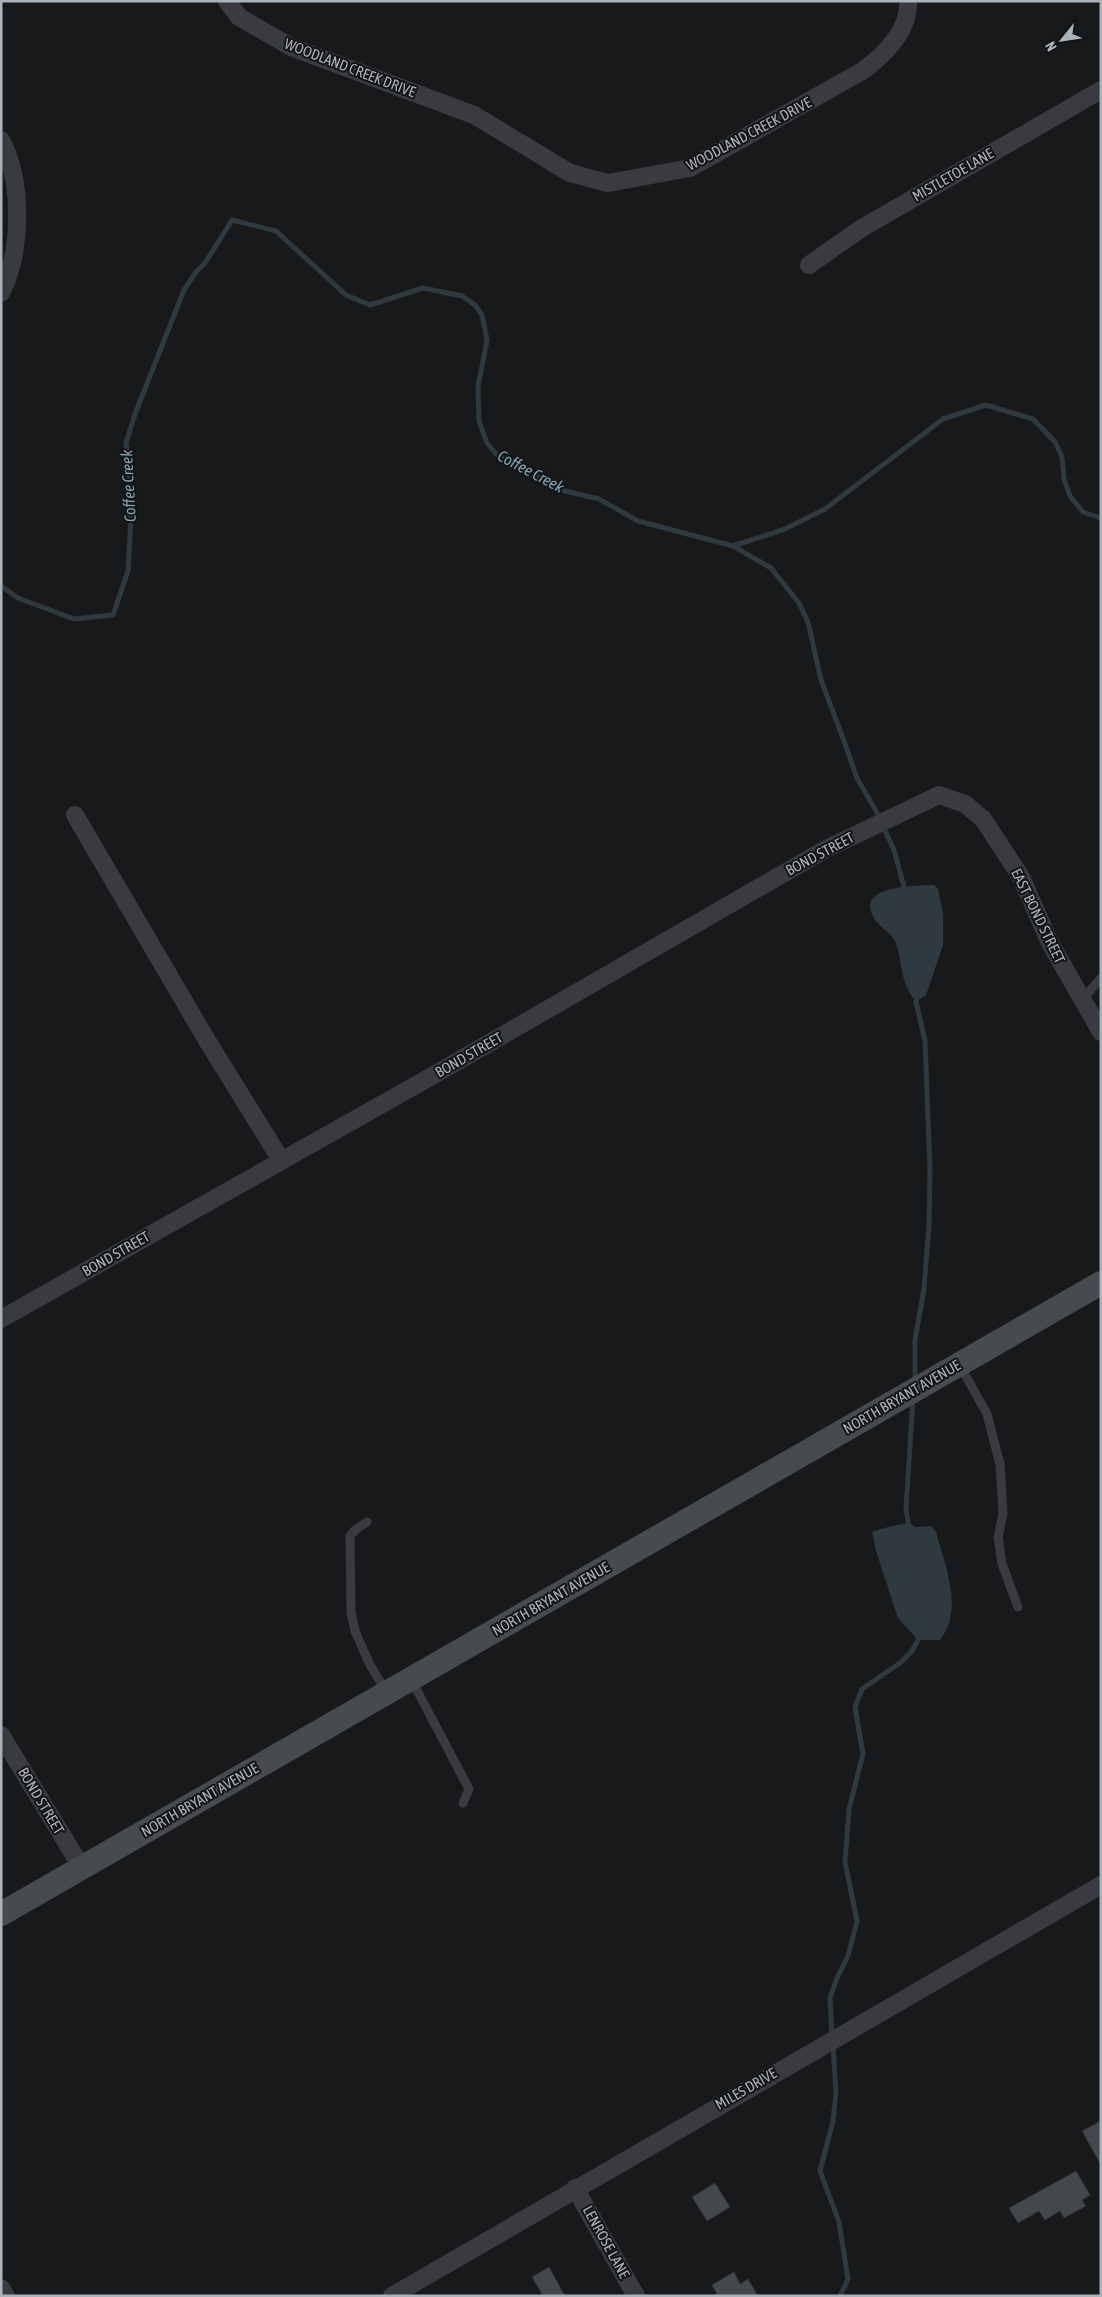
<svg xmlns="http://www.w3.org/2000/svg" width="1102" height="2297" viewBox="0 0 1102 2297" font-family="'Asap Condensed',sans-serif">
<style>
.water{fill:#2e3a40}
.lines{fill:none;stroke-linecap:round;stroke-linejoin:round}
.stream{stroke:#2e3a40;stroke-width:5}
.building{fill:#44474b;stroke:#323337}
.lane{stroke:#393b40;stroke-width:9}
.street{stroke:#393b40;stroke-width:18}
.secondary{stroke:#474b50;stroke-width:24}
.labels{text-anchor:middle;stroke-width:4;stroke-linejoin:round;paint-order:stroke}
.street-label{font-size:15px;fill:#aab2bb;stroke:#131416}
.water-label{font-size:16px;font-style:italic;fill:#80a6b7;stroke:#131416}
</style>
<rect width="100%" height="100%" fill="#18191b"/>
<g class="water">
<path d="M934,885l4,4 5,24v32l-17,50 -10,7c-18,-24 -12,-37 -21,-61 -4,-8 -14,-13 -19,-20 -25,-36 38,-35 58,-36z"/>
<path d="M909,1522l6,5 16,-1 5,6c9,33 28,78 4,108h-22l-20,-22 -22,-67 -4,-19c12,-5 24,-6 37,-10z"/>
</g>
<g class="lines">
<g class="stream">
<path d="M733,546l38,22 28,35 9,19 13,58 20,53 16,45 19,33 18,39 10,37 -1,5"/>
<path d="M1,586l17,12 56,21 39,-4 15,-44 3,-53 -3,-11 2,-26 -4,-38 9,-29 49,-124 12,-18 9,-9 27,-43 44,11 70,64 24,10 53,-17 39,8 13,9 7,10 5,25 -9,47 1,34 8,22 10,12 68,36 34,8 39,22 95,25 52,-17 40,-20 118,-90 43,-14 47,14 22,23 7,15 2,22 6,17 13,16 18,6"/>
<path d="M915,1381v-41l9,-51 5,-64 1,-55 -5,-129 -9,-39 1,-5"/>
<path d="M909,1528l-3,-20 7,-109"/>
<path d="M832,2036l-2,-38 7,-20 11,-22 9,-35 -12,-59 4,-53 14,-55 -8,-47 7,-18 38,-26 12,-12 6,-11v-6"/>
<path d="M833,2044l3,49 -3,28 -13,50 19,51 9,57 -8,17"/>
</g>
</g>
<g class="building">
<path d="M1101,2121v44l-19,-34z"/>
<path d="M1076,2171l14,24 -8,5 4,6 -22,12 -4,-7 -15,9 -6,-9 -21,12 -9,-15z"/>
<path d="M715,2183l15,24 -23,14 -15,-24z"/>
<path d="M549,2267l16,29h-22l-11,-19z"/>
<path d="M734,2272l6,12 8,-5 10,17h-40l-6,-11z"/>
</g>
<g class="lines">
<g class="lane">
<path d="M1082,1000l19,-22"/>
<path d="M959,1364l28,50 13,50 3,50 -5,23 4,27 16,43"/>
<path d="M367,1522l-12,8 -5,6 1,76 4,19 15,34 17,28"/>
<path d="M411,1679l58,110 -6,14"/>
</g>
<g class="street">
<path d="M227,1l12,16 52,30 183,68 96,58 38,10 82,-15 174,-98c21,-16 46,-40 44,-69"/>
<path d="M1,140c22,41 21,112 0,153"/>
<path d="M809,265l53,-37 239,-138"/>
<path d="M75,815l133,227 73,118"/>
<path d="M1,1319l424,-239 401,-231 113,-54 26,9 18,15 38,58 29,66 51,89"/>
<path d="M1,1735l81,133"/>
<path d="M575,2188l61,108"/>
<path d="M1,2288l5,8"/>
<path d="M392,2296l709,-411"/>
</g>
<path class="secondary" d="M1,1914l1100,-631"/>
</g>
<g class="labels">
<g class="street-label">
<text transform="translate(350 68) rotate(21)" y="5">WOODLAND CREEK DRIVE</text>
<text transform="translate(749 134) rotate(-28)" y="5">WOODLAND CREEK DRIVE</text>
<text transform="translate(953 175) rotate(-30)" y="5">MISTLETOE LANE</text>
<text transform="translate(820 854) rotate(-28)" y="5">BOND STREET</text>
<text transform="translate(1038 916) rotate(64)" y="5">EAST BOND STREET</text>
<text transform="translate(469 1055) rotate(-30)" y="5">BOND STREET</text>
<text transform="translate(116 1254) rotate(-30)" y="5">BOND STREET</text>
<text transform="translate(902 1397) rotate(-30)" y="5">NORTH BRYANT AVENUE</text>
<text transform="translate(551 1599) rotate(-30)" y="5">NORTH BRYANT AVENUE</text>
<text transform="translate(200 1800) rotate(-30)" y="5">NORTH BRYANT AVENUE</text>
<text transform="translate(41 1801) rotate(59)" y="5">BOND STREET</text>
<text transform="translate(746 2089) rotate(-30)" y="5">MILES DRIVE</text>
<text transform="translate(606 2242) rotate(61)" y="5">LENROSE LANE</text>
</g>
<g class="water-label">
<text transform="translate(531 471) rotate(28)" y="6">Coffee Creek</text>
<text transform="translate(128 486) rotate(-93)" y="6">Coffee Creek</text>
</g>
</g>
<rect width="1102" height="2297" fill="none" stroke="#aab2bb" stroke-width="5"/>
<g transform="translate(1062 40) rotate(240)" stroke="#131416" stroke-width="4" paint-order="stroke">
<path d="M0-4L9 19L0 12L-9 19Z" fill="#aab2bb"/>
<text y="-8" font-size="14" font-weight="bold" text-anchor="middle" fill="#aab2bb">N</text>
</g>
</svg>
